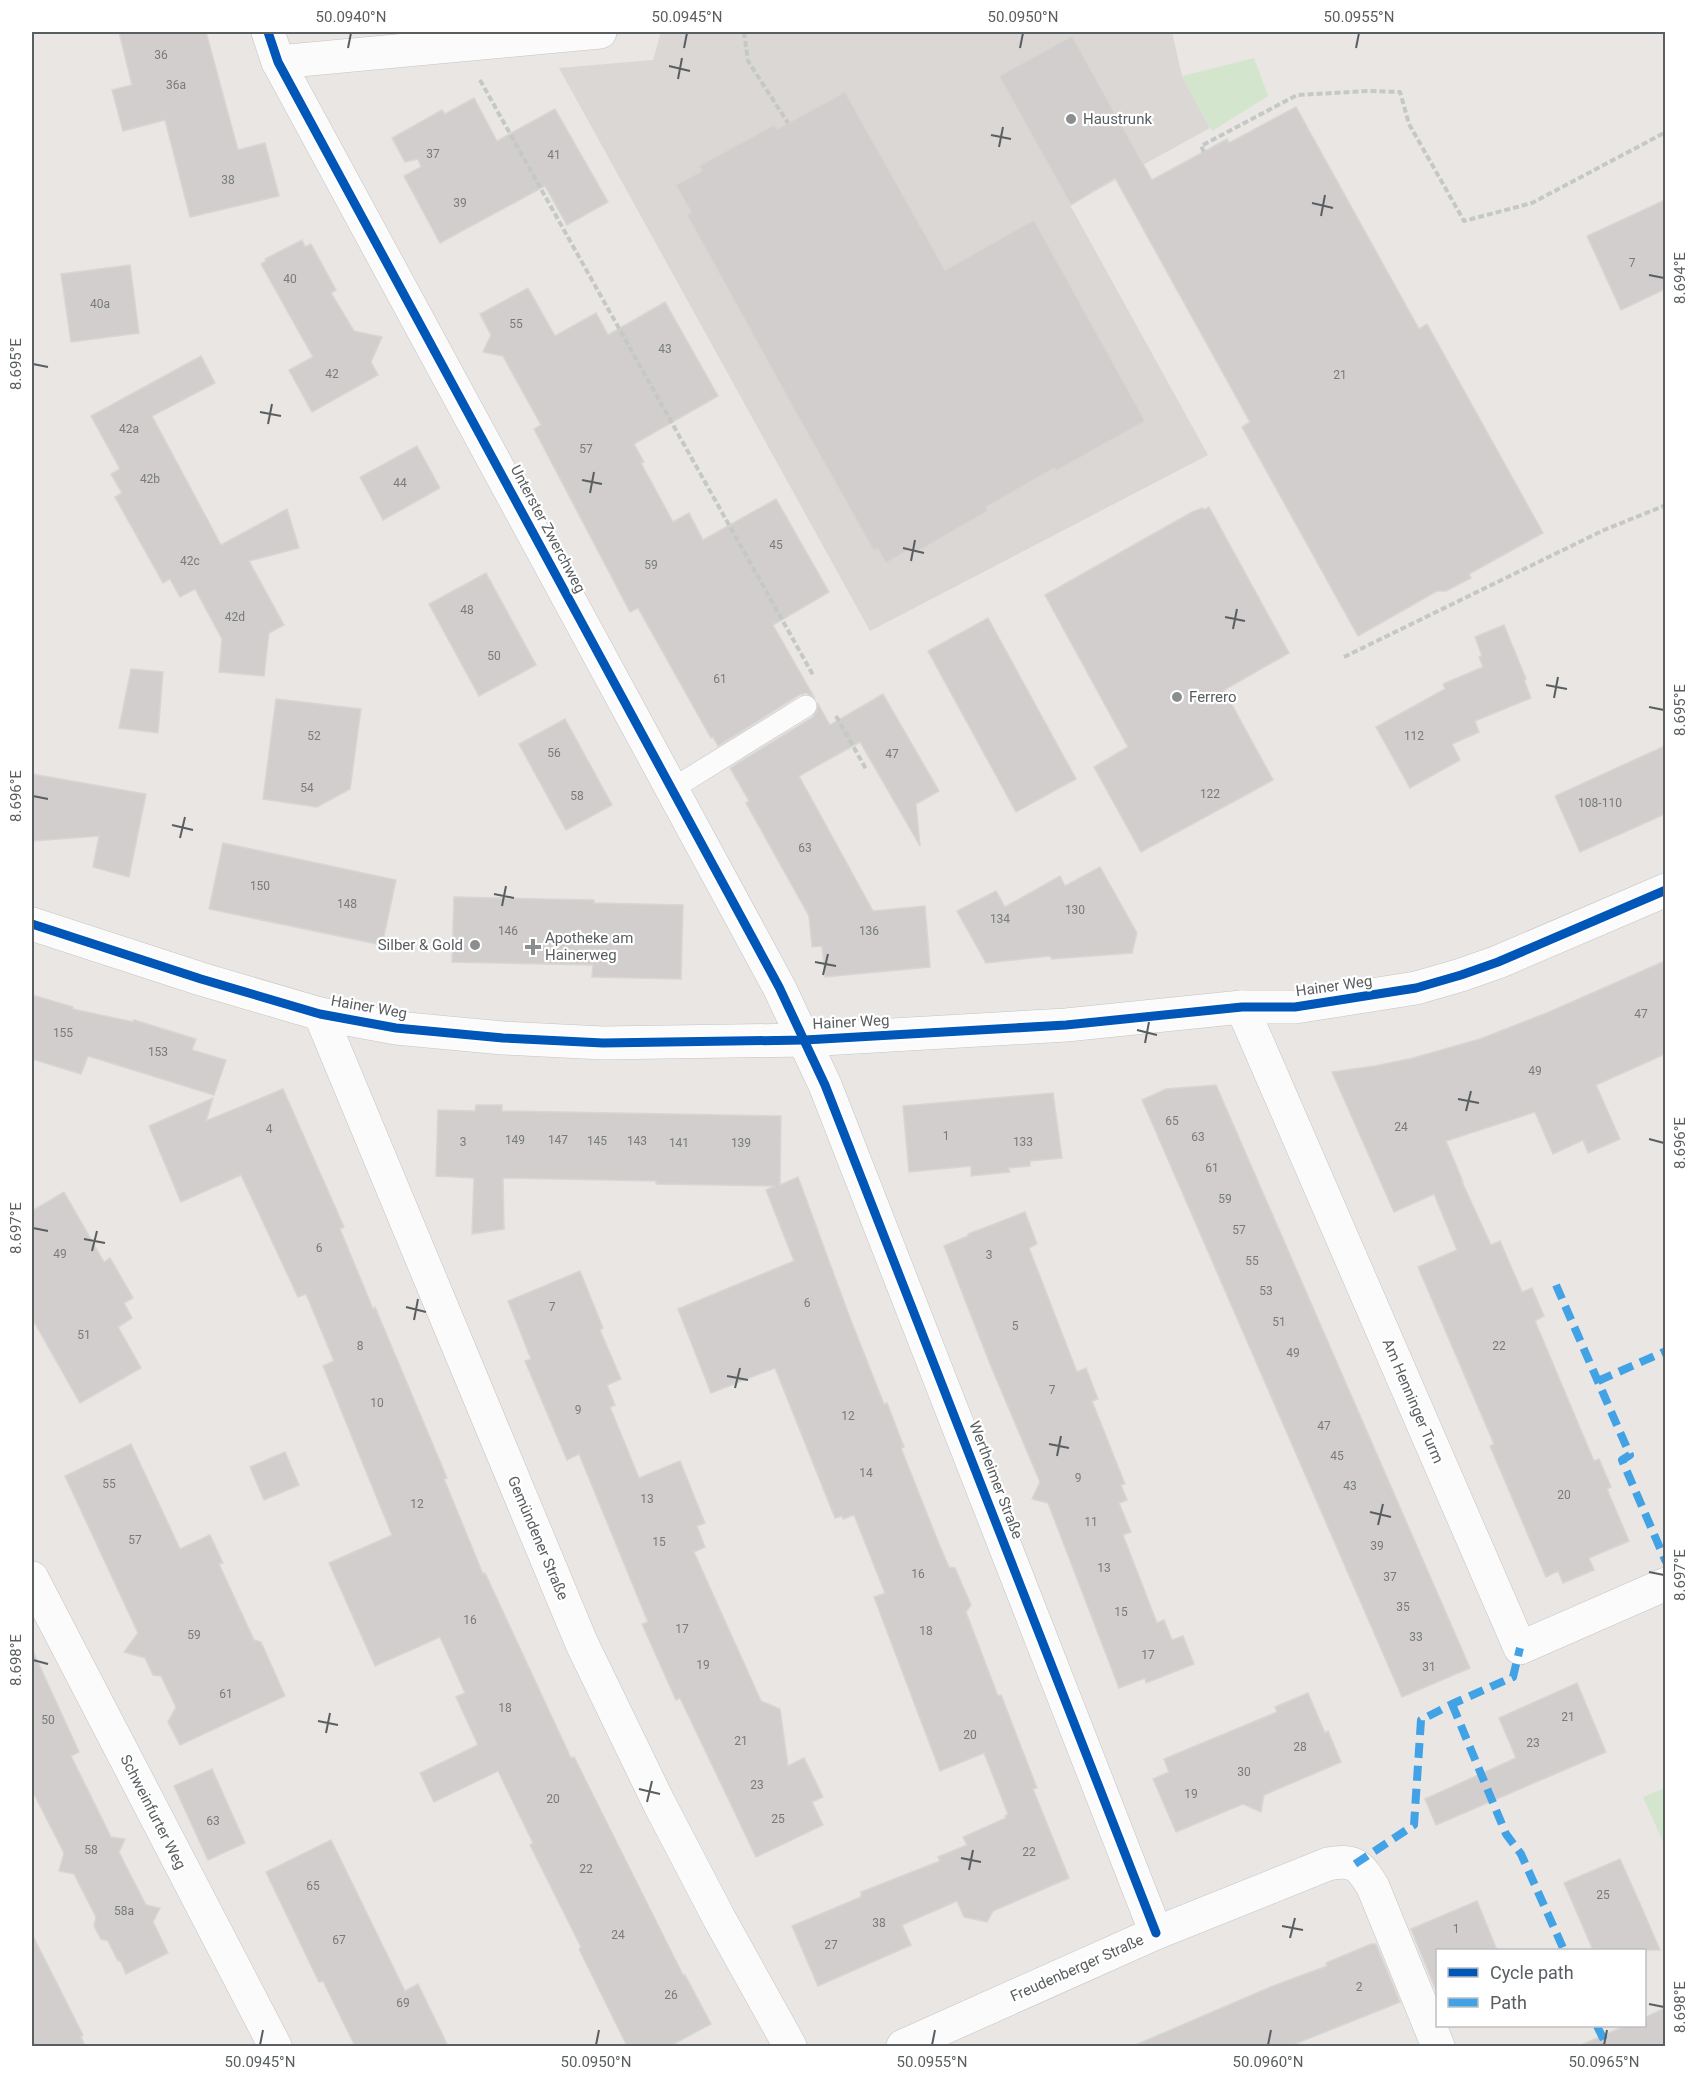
<svg xmlns="http://www.w3.org/2000/svg" width="1697" height="2078" viewBox="0 0 1697 2078" font-family="Roboto,sans-serif">
<style>
.industrial{fill:#dad7d4}
.green{fill:#d4e5cd}
.building{fill:#d1cecd;stroke:#d8d6d2;stroke-width:1.5}
.lines{fill:none;stroke-linecap:round;stroke-linejoin:round}
.lane-casing{stroke:#c4c4c4;stroke-width:22}
.street-casing{stroke:#c4c4c4;stroke-width:34}
.path{stroke:#c4c9c6;stroke-width:4;stroke-dasharray:6 3;stroke-linecap:butt}
.lane{stroke:#fcfbfb;stroke-width:21}
.street{stroke:#fcfbfb;stroke-width:33}
.quiet{stroke:#42a2e6;stroke-width:8;stroke-dasharray:15 8;stroke-linecap:butt}
.cycleway-casing{stroke:#fff;stroke-width:13}
.cycleway{stroke:#0057b8;stroke-width:9}
.ticks{fill:none;stroke:#595e61;stroke-width:2}
.poi-dot{fill:#8b8e8e;stroke:#fff;stroke-width:2}
.labels{text-anchor:middle;stroke-width:4.5;stroke-linejoin:round;paint-order:stroke}
.number-label{font-size:12px;fill:#787b7d}
.poi-label{font-size:15px;fill:#595e61;stroke:#fff;text-anchor:start}
.street-label{font-size:15px;fill:#595e61;stroke:#fff}
.neatline{fill:none;stroke:#595e61;stroke-width:2}
.ticks-label{font-size:15px;text-anchor:middle;fill:#595e61}
</style>
<rect width="100%" height="100%" fill="#e9e6e3"/>
<path class="industrial" d="M661,32h511l10,44 28,52 -140,77 138,250 -338,176 -311,-563 94,-8z"/>
<g class="green">
<path d="M1254,58l14,38 -56,35 -30,-55z"/>
<path d="M1665,1788v58l-22,-49z"/>
</g>
<g class="building">
<path d="M119,32h87l32,118 27,-7 14,53 -89,21 -25,-97 -42,11 -11,-41 20,-5z"/>
<path d="M1072,36l80,144 75,-41 2,4 67,-36 123,222 8,-5 116,209 -74,41 2,4 -25,13h-9l-79,45 -116,-209 8,-5 -135,-244 -44,27 -72,-129z"/>
<path d="M845,92l100,178 89,-50 111,201 -89,50 -2,-3 -68,39 2,4 -73,42 -3,-5 -26,15 -8,-14 -4,2 -75,-133 -112,-203 4,-3 -15,-27 26,-14 -3,-5 75,-41 3,4z"/>
<path d="M474,98l23,43 58,-32 53,93 -41,23 -22,-39 -105,57 -36,-67 17,-9 -3,-8 -13,3 -13,-24 50,-28 3,4z"/>
<path d="M1665,200v89l-44,21 -34,-74z"/>
<path d="M302,240l3,7 6,-3 25,46 -5,3 23,38 28,6 -11,25 7,13 -66,37 -23,-42 24,-13 -52,-93 5,-3 -1,-2z"/>
<path d="M130,265l9,68 -68,9 -10,-68z"/>
<path d="M528,288l27,48 41,-23 12,22 57,-33 53,94 -84,48 10,18 -3,1 32,59 16,-9 14,27 73,-41 53,93 -56,33 41,72 -8,-4 -7,2 -81,51 -5,-9 -2,1 -73,-130 -8,4 -96,-183 7,-4 -38,-69 -20,-4 8,-17 -11,-21z"/>
<path d="M201,356l14,27 -63,33 69,129 66,-36 12,39 -50,13 35,64 -15,8 -5,43 -45,-4 3,-33 -27,-50 -15,8 -10,-18 -7,4 -48,-86 7,-4 -11,-19 9,-5 -29,-53z"/>
<path d="M417,446l23,42 -57,32 -23,-43z"/>
<path d="M1209,507l80,146 -65,37 49,90 -132,72 -47,-85 34,-20 -83,-152 147,-83 11,-4 1,2z"/>
<path d="M486,573l50,92 -57,31 -50,-92z"/>
<path d="M988,618l88,161 -60,33 -88,-161z"/>
<path d="M1504,625l22,54 -2,1 7,18 -56,23 4,11 -27,12 8,16 -50,28 -34,-61 69,-38 -2,-5 40,-17 -4,-10 3,-1 -7,-19z"/>
<path d="M131,669l32,3 -5,61 -39,-5z"/>
<path d="M883,694l56,97 -23,13 4,42 -60,-104 -61,34 74,135 52,-5 5,61 -105,10 -3,-31 -10,1 -3,-31 -63,-113 3,-2 -19,-33 83,-51 4,-6 1,-7 12,21z"/>
<path d="M276,699l85,10 -11,80 -33,18 -54,-8z"/>
<path d="M565,719l47,86 -46,25 -47,-86z"/>
<path d="M1665,746v68l-85,38 -25,-56z"/>
<path d="M32,774l114,20 -17,83 -36,-10 6,-31 -67,5z"/>
<path d="M223,843l173,37 -14,65 -173,-36z"/>
<path d="M1100,867l37,66 -5,20 -80,6 -2,-3 -64,7 -29,-52 39,-20 9,16 55,-31 5,10z"/>
<path d="M454,897l140,3v3l89,2 -2,74 -89,-2 1,-12 -141,-3z"/>
<path d="M1665,961v93l-69,31 24,54 -32,14 -5,-13 -30,14 -18,-42 -89,29 17,41h-1l29,63 9,-4 22,51 10,-4 12,28 -9,5 59,140 5,-2 12,28 -4,2 22,52 -40,17 5,12 -31,13 -5,-12 -12,6 -56,-131 4,-2 -76,-177 39,-17 -23,-56 -40,18 -62,-140 43,-6 38,-8 67,-19 69,-27z"/>
<path d="M32,995l41,12v2l60,13 1,-2 62,19 -4,11 34,10 -12,35 -126,-39 -7,18 -49,-15z"/>
<path d="M1216,1085l254,583 -68,29 -260,-597 24,-11z"/>
<path d="M283,1089l61,138 -4,2 33,80 2,-2 72,171 -3,1 39,95 2,-1 86,185 3,-1 109,218h2l26,49 -41,22h-43l-48,-97 2,-2 -51,-102 3,-2 -35,-72 -64,31 -14,-29 58,-28 -22,-48 9,-4 -25,-56 -65,29 -46,-103 63,-28 -69,-169 11,-5 -28,-67 -8,3 -57,-122 -60,27 -32,-76 64,-28 -7,23z"/>
<path d="M1053,1093l9,65 -32,3v5l-22,2 2,4 -39,4v-10l-62,6 -6,-66z"/>
<path d="M476,1105h26v6l279,5 -1,69 18,-8 52,141 34,86 3,-1 17,44 -3,1 36,91 12,28 6,1 16,37 -5,7 32,84 3,-1 36,93 -4,1 36,89 -76,33 -6,11 -23,-5 -7,-16 -55,24 9,20 -93,41 -26,-60 69,-29v-5l79,-31 -2,-4 29,-12 -4,-8 43,-19 -1,-2 3,-2 -24,-61 -44,18 -66,-174 11,-4 -31,-78 -11,4 -1,-3 -7,2 -60,-150 -64,25 -33,-84 116,-48 -28,-71 9,-4 -119,-2v-3l-153,-3 1,51 -32,5 2,-56 -38,-2 2,-66 37,1z"/>
<path d="M64,1192l40,70 6,-4 23,40 -9,5 8,15 -14,9 23,41 -61,35 -48,-85v-107z"/>
<path d="M1025,1212l12,32 -8,4 48,124 9,-4 12,31 -6,2 33,83 -4,1 6,15 -8,3 12,29 -8,3 34,88 7,-3 8,20 11,-4 11,28 -48,19 -1,-5 -26,10 -71,-185 -16,-4 8,-17 -50,-118 -46,-118 24,-10v-2z"/>
<path d="M580,1271l23,57 -3,2 21,49 -14,6 8,20 -5,2 29,71 41,-17 25,62 -8,3 8,21 -11,5 67,149 19,8 8,57 16,-8 19,39 -11,5 11,23 -67,32 -76,-159 -4,2 -34,-76 6,-2 -69,-168 -12,6 -42,-99 6,-2 -23,-58z"/>
<path d="M131,1444l49,105 30,-14 13,28 -4,1 35,76 7,2 24,54 -105,49 -12,-23 8,-15 -15,-31 -8,-1 -8,-17 -21,-6 14,-19 -73,-157z"/>
<path d="M285,1452l14,33 -35,15 -14,-33z"/>
<path d="M32,1649l47,103 -8,4 40,81 14,2 -6,13 9,18 18,35 14,3 -7,14 15,31 -42,21 -6,-14 -2,1 -10,-20 -7,-2 -7,-13 2,-9 -22,-43 -15,-3 5,-18 -32,-63z"/>
<path d="M1577,1683l29,69 -170,73 -11,-26 91,-41 -17,-40z"/>
<path d="M1308,1693l17,40 3,-2 13,31 -77,33 -3,17 -18,-8 -67,28 -23,-53 16,-7 -5,-13 113,-47 -2,-5z"/>
<path d="M212,1769l33,74 -37,17 -34,-74z"/>
<path d="M331,1840l74,151 13,-7 30,62h-93l-32,-65 -4,1 -53,-110z"/>
<path d="M1620,1859l21,47 19,44h-67l-29,-67z"/>
<path d="M1477,1901l20,49h-60v37l-2,1 -24,-59z"/>
<path d="M32,1934l51,101 -2,2 4,9h-53z"/>
<path d="M1371,1944h5l24,58 -110,44h-157l140,-60 54,-20 -1,-3z"/>
<path d="M1665,2008v38h-86l48,-21h17v-7z"/>
</g>
<g class="lines">
<defs>
<path id="lane" d="M672,789l134,-83"/>
<g id="street">
<path d="M268,32l10,30 501,925 46,98 331,848"/>
<path d="M278,62l322,-30"/>
<path d="M32,924l169,55 119,35 76,14 107,10 100,5 202,-3 261,-15 176,-18h53l121,-19 45,-13 37,-13 168,-72"/>
<path d="M1242,1007l278,641 146,-64"/>
<path d="M320,1014l262,630 77,159 60,115 71,128"/>
<path d="M32,1578l243,468"/>
<path d="M903,2046l253,-113 172,-69c26,-5 32,1 45,23l65,159"/>
</g>
</defs>
<use href="#lane" class="lane-casing"/>
<use href="#street" class="street-casing"/>
<g class="path">
<path d="M744,32l4,29 40,62"/>
<path d="M480,80l333,595"/>
<path d="M1204,152l-3,-6 96,-51 71,-4 32,1 9,32 55,97 68,-18 134,-71"/>
<path d="M1344,657l260,-127 62,-25"/>
<path d="M836,716l30,53"/>
</g>
<use href="#lane" class="lane"/>
<use href="#street" class="street"/>
<g class="quiet">
<path d="M1556,1285l74,170 -8,5 44,102"/>
<path d="M1598,1381l68,-30"/>
<path d="M1452,1704l54,130 15,20 43,96"/>
<path d="M1355,1864l59,-39 7,-105 31,-16 61,-27 7,-29"/>
<path d="M1597,2026l10,20"/>
</g>
<defs>
<g id="cycleway">
<path d="M268,32l10,30 501,925 46,98 331,848"/>
<path d="M32,924l169,55 119,35 76,14 107,10 100,5 202,-3 261,-15 176,-18h53l121,-19 45,-13 37,-13 168,-72"/>
</g>
</defs>
<use href="#cycleway" class="cycleway-casing"/>
<use href="#cycleway" class="cycleway"/>
</g>
<path class="ticks" d="M348,48l3,-15M684,48l3,-15M1020,48l3,-15M1356,48l3,-15M669,66l21,5M678,79l4,-21M991,135l20,4M999,147l4,-20M1312,203l21,5M1321,216l4,-21M1649,275l15,3M33,364l15,3M260,412l21,4M268,424l4,-20M582,480l20,4M590,493l4,-21M903,548l21,5M911,561l4,-21M1225,617l20,4M1233,629l4,-20M1546,685l21,4M1554,698l4,-21M1649,707l15,3M33,796l15,3M172,825l21,5M180,838l5,-21M494,894l20,4M502,906l4,-20M815,962l21,4M823,975l5,-21M1137,1030l20,5M1145,1043l4,-21M1458,1099l21,4M1466,1111l5,-20M1649,1139l15,4M33,1228l15,3M84,1239l21,4M92,1251l5,-20M406,1307l20,5M414,1320l4,-21M727,1376l21,4M735,1388l5,-20M1049,1444l20,4M1057,1456l4,-20M1370,1512l21,5M1378,1525l5,-21M1649,1572l15,3M33,1660l15,4M318,1721l20,4M326,1733l4,-20M639,1789l21,5M647,1802l5,-21M961,1858l20,4M969,1870l4,-20M1282,1926l21,4M1290,1938l5,-20M1649,2004l15,3M260,2045l3,-15M596,2045l3,-15M932,2045l3,-15M1268,2045l3,-15M1604,2045l3,-15"/>
<g class="poi-dot">
<circle cx="1071" cy="119" r="6"/>
<circle cx="1177" cy="697" r="6"/>
<circle cx="475" cy="945" r="6"/>
<path d="M530 938h6v6h6v6h-6v6h-6v-6h-6v-6h6z"/>
</g>
<g class="labels">
<g class="number-label">
<text x="161" y="59">36</text>
<text x="176" y="89">36a</text>
<text x="433" y="158">37</text>
<text x="554" y="159">41</text>
<text x="228" y="184">38</text>
<text x="460" y="207">39</text>
<text x="1632" y="267">7</text>
<text x="290" y="283">40</text>
<text x="100" y="308">40a</text>
<text x="516" y="328">55</text>
<text x="665" y="353">43</text>
<text x="332" y="378">42</text>
<text x="1340" y="379">21</text>
<text x="129" y="433">42a</text>
<text x="586" y="453">57</text>
<text x="150" y="483">42b</text>
<text x="400" y="487">44</text>
<text x="776" y="549">45</text>
<text x="190" y="565">42c</text>
<text x="651" y="569">59</text>
<text x="467" y="614">48</text>
<text x="235" y="621">42d</text>
<text x="494" y="660">50</text>
<text x="720" y="683">61</text>
<text x="314" y="740">52</text>
<text x="1414" y="740">112</text>
<text x="554" y="757">56</text>
<text x="892" y="758">47</text>
<text x="307" y="792">54</text>
<text x="1210" y="798">122</text>
<text x="577" y="800">58</text>
<text x="1600" y="807">108-110</text>
<text x="805" y="852">63</text>
<text x="260" y="890">150</text>
<text x="347" y="908">148</text>
<text x="1075" y="914">130</text>
<text x="1000" y="923">134</text>
<text x="508" y="935">146</text>
<text x="869" y="935">136</text>
<text x="1641" y="1018">47</text>
<text x="63" y="1037">155</text>
<text x="158" y="1056">153</text>
<text x="1535" y="1075">49</text>
<text x="1172" y="1125">65</text>
<text x="1401" y="1131">24</text>
<text x="269" y="1133">4</text>
<text x="946" y="1140">1</text>
<text x="1198" y="1141">63</text>
<text x="515" y="1144">149</text>
<text x="558" y="1144">147</text>
<text x="597" y="1145">145</text>
<text x="637" y="1145">143</text>
<text x="463" y="1146">3</text>
<text x="1023" y="1146">133</text>
<text x="679" y="1147">141</text>
<text x="741" y="1147">139</text>
<text x="1212" y="1172">61</text>
<text x="1225" y="1203">59</text>
<text x="1239" y="1234">57</text>
<text x="319" y="1252">6</text>
<text x="60" y="1258">49</text>
<text x="989" y="1259">3</text>
<text x="1252" y="1265">55</text>
<text x="1266" y="1295">53</text>
<text x="807" y="1307">6</text>
<text x="552" y="1311">7</text>
<text x="1279" y="1326">51</text>
<text x="1015" y="1330">5</text>
<text x="84" y="1339">51</text>
<text x="360" y="1350">8</text>
<text x="1499" y="1350">22</text>
<text x="1293" y="1357">49</text>
<text x="1052" y="1394">7</text>
<text x="377" y="1407">10</text>
<text x="578" y="1414">9</text>
<text x="848" y="1420">12</text>
<text x="1324" y="1430">47</text>
<text x="1337" y="1460">45</text>
<text x="866" y="1477">14</text>
<text x="1078" y="1482">9</text>
<text x="109" y="1488">55</text>
<text x="1350" y="1490">43</text>
<text x="1564" y="1499">20</text>
<text x="647" y="1503">13</text>
<text x="417" y="1508">12</text>
<text x="1091" y="1526">11</text>
<text x="135" y="1544">57</text>
<text x="659" y="1546">15</text>
<text x="1377" y="1550">39</text>
<text x="1104" y="1572">13</text>
<text x="918" y="1578">16</text>
<text x="1390" y="1581">37</text>
<text x="1403" y="1611">35</text>
<text x="1121" y="1616">15</text>
<text x="470" y="1624">16</text>
<text x="682" y="1633">17</text>
<text x="926" y="1635">18</text>
<text x="194" y="1639">59</text>
<text x="1416" y="1641">33</text>
<text x="1148" y="1659">17</text>
<text x="703" y="1669">19</text>
<text x="1429" y="1671">31</text>
<text x="226" y="1698">61</text>
<text x="505" y="1712">18</text>
<text x="1568" y="1721">21</text>
<text x="48" y="1724">50</text>
<text x="970" y="1739">20</text>
<text x="741" y="1745">21</text>
<text x="1533" y="1747">23</text>
<text x="1300" y="1751">28</text>
<text x="1244" y="1776">30</text>
<text x="757" y="1789">23</text>
<text x="1191" y="1798">19</text>
<text x="553" y="1803">20</text>
<text x="778" y="1823">25</text>
<text x="213" y="1825">63</text>
<text x="91" y="1854">58</text>
<text x="1029" y="1856">22</text>
<text x="586" y="1873">22</text>
<text x="313" y="1890">65</text>
<text x="1603" y="1899">25</text>
<text x="124" y="1915">58a</text>
<text x="879" y="1927">38</text>
<text x="1456" y="1933">1</text>
<text x="618" y="1939">24</text>
<text x="339" y="1944">67</text>
<text x="831" y="1949">27</text>
<text x="1359" y="1991">2</text>
<text x="671" y="1999">26</text>
<text x="403" y="2007">69</text>
</g>
<g class="poi-label">
<text x="1083" y="124">Haustrunk</text>
<text x="1189" y="702">Ferrero</text>
<text x="545" y="943">Apotheke am<tspan x="545" dy="17">Hainerweg</tspan></text>
<text x="463" y="950" text-anchor="end">Silber &amp; Gold</text>
</g>
<g class="street-label">
<text transform="translate(548 529) rotate(62)" y="5">Unterster Zwerchweg</text>
<text transform="translate(1334 986) rotate(-8)" y="5">Hainer Weg</text>
<text transform="translate(369 1007) rotate(10)" y="5">Hainer Weg</text>
<text transform="translate(851 1022) rotate(-3)" y="5">Hainer Weg</text>
<text transform="translate(1413 1401) rotate(67)" y="5">Am Henninger Turm</text>
<text transform="translate(996 1480) rotate(69)" y="5">Wertheimer Straße</text>
<text transform="translate(538 1538) rotate(67)" y="5">Gemündener Straße</text>
<text transform="translate(153 1812) rotate(63)" y="5">Schweinfurter Weg</text>
<text transform="translate(1077 1968) rotate(-24)" y="5">Freudenberger Straße</text>
</g>
</g>
<rect width="1697" height="2078" fill="none" stroke="#ffffff" stroke-width="66"/>
<rect x="1436" y="1949" width="210" height="78" fill="#ffffff" stroke="#bdbfc0" stroke-width="1.5"/>
<rect x="1448" y="1968" width="30" height="9" fill="#0057b8" stroke="#bdbfc0" stroke-width="1.5"/>
<text x="1490" y="1979" font-size="18" fill="#595e61">Cycle path</text>
<rect x="1448" y="1998" width="30" height="9" fill="#42a2e6" stroke="#bdbfc0" stroke-width="1.5"/>
<text x="1490" y="2009" font-size="18" fill="#595e61">Path</text>
<rect x="33" y="33" width="1631" height="2012" class="neatline"/>
<g class="ticks-label">
<text x="351" y="22">50.0940°N</text>
<text x="687" y="22">50.0945°N</text>
<text x="1023" y="22">50.0950°N</text>
<text x="1359" y="22">50.0955°N</text>
<text transform="translate(1680 278) rotate(-90)" y="5">8.694°E</text>
<text transform="translate(16 364) rotate(-90)" y="5">8.695°E</text>
<text transform="translate(1680 710) rotate(-90)" y="5">8.695°E</text>
<text transform="translate(16 796) rotate(-90)" y="5">8.696°E</text>
<text transform="translate(1680 1143) rotate(-90)" y="5">8.696°E</text>
<text transform="translate(16 1228) rotate(-90)" y="5">8.697°E</text>
<text transform="translate(1680 1575) rotate(-90)" y="5">8.697°E</text>
<text transform="translate(16 1660) rotate(-90)" y="5">8.698°E</text>
<text transform="translate(1680 2007) rotate(-90)" y="5">8.698°E</text>
<text x="260" y="2067">50.0945°N</text>
<text x="596" y="2067">50.0950°N</text>
<text x="932" y="2067">50.0955°N</text>
<text x="1268" y="2067">50.0960°N</text>
<text x="1604" y="2067">50.0965°N</text>
</g>
</svg>
